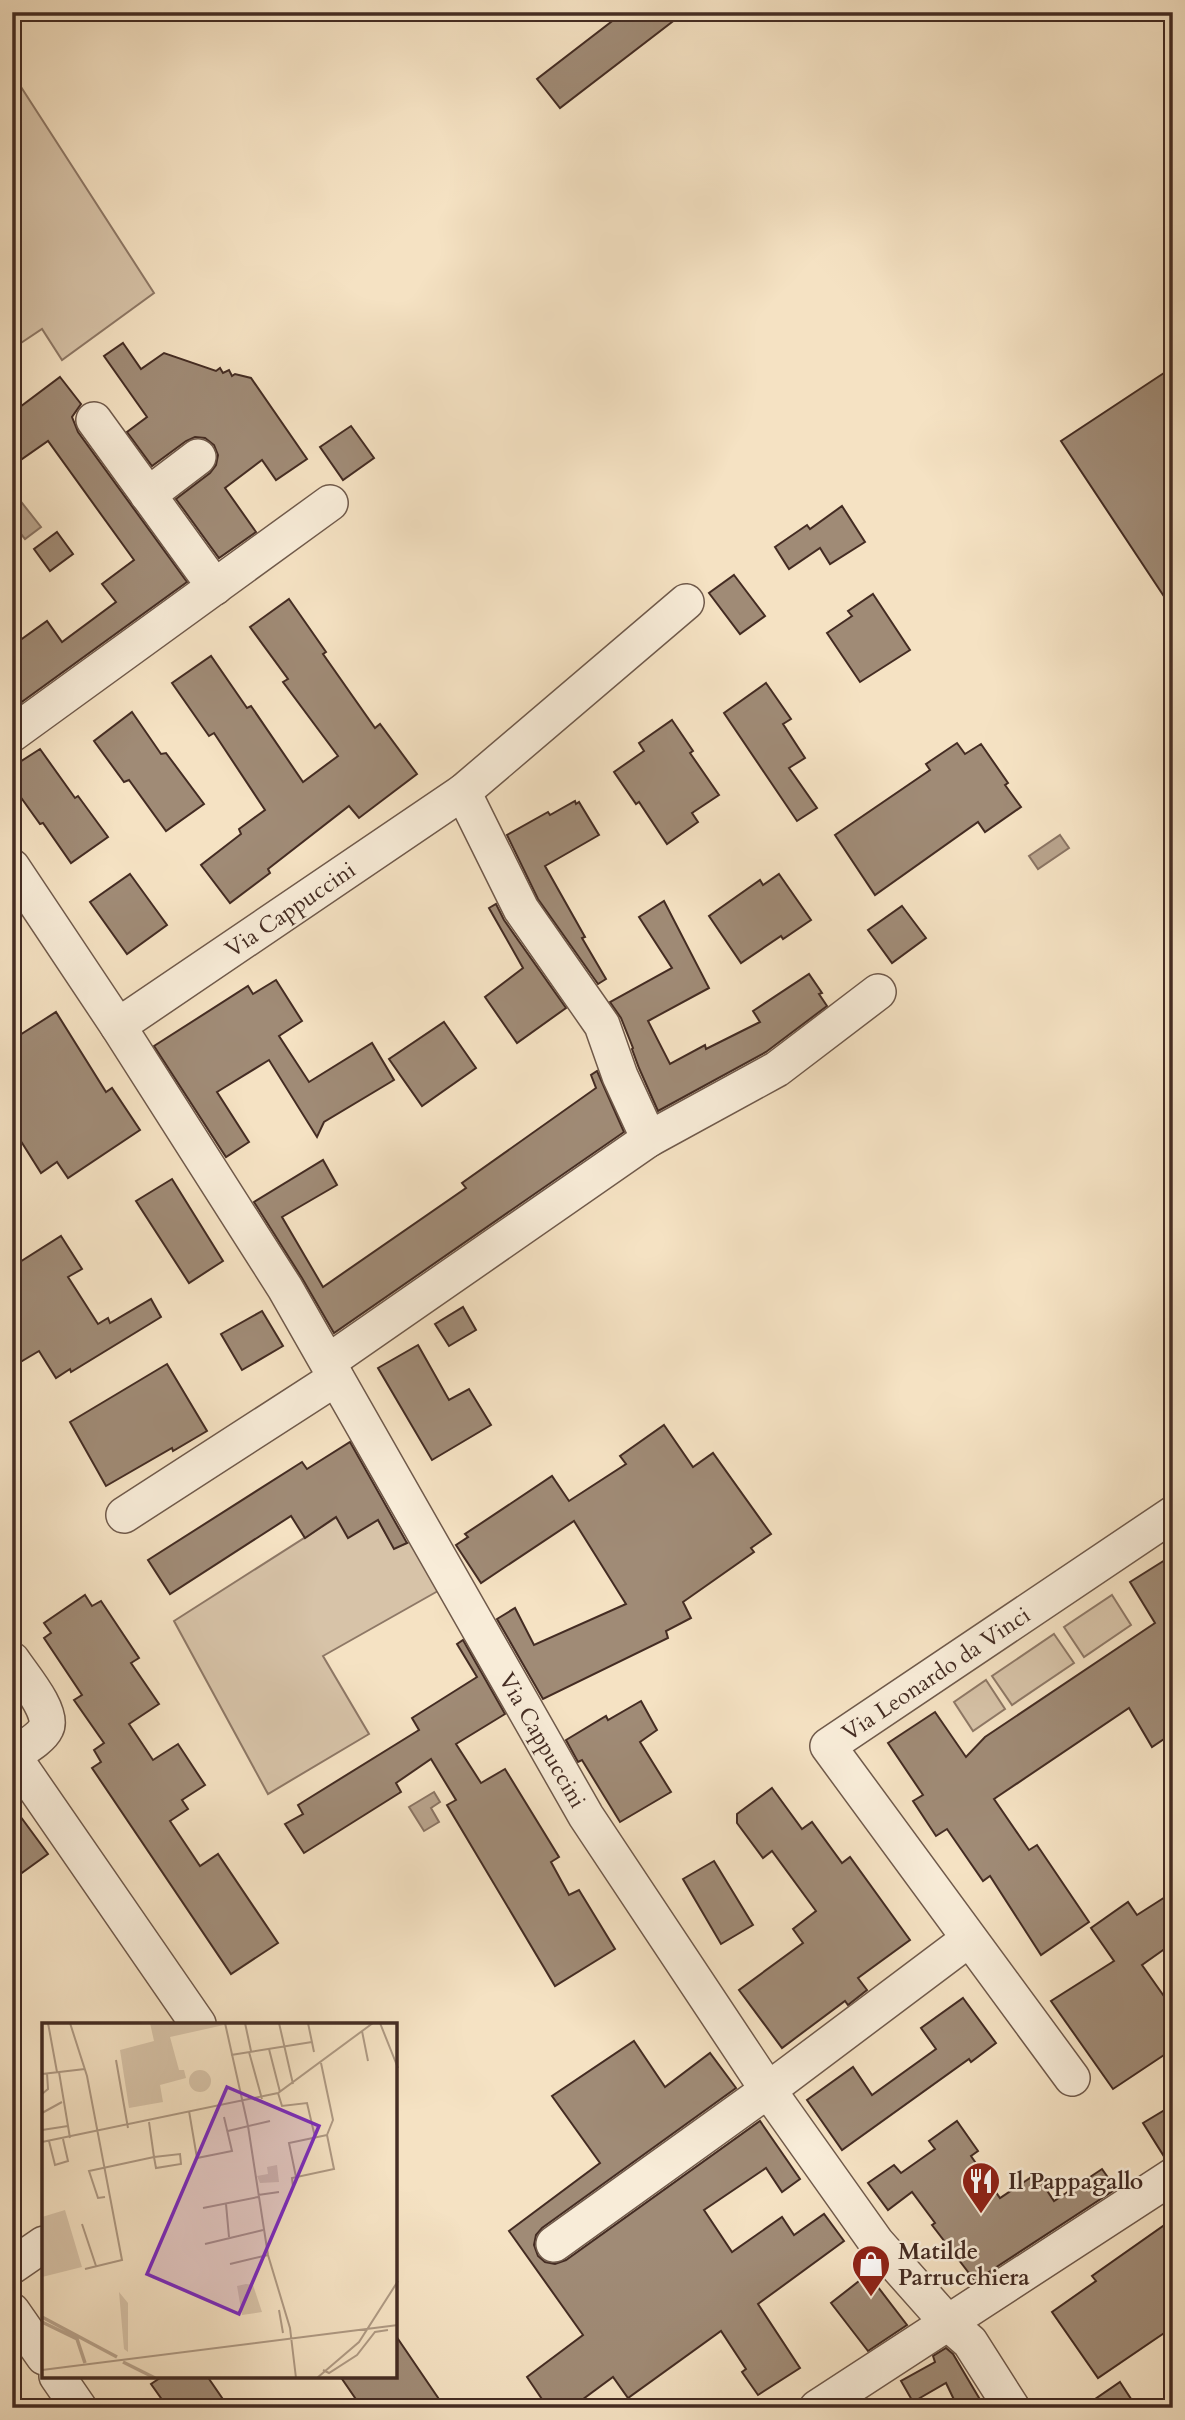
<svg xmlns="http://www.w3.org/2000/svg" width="1185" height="2420" viewBox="0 0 1185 2420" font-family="Cardo,serif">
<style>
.green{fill:#d7c3a8;stroke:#8e7866;stroke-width:2}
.water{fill:#b9a48d;stroke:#8a7463;stroke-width:2}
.building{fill:#a08b76;stroke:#442c23;stroke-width:2}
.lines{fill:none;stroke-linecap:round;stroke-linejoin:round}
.minor-casing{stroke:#705a4b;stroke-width:38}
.minor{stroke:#f8ecd8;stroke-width:35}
.labels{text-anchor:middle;stroke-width:5;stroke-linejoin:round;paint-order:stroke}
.street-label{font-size:23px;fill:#442c23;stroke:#f8ecd8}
.poi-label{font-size:23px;font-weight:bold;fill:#442c23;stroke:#f8ecd8;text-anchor:start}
.inset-river{fill:none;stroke:#b9a48d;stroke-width:3.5}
.inset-road{fill:none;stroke:#ae9983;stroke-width:2}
.view{fill:#7b2cbf;fill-opacity:0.15;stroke:#7b2cbf;stroke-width:3.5}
.inset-edge{fill:none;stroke:#442c23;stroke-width:3.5}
</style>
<rect width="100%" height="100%" fill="#f5e2c3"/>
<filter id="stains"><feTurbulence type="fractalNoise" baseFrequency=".00286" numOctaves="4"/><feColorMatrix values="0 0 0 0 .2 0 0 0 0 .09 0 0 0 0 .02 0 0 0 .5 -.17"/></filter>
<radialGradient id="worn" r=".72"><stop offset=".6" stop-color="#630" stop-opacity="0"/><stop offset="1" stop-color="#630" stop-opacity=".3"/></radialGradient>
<g class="green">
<path d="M12,73l142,220 -92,67 -20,-31 -30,20z"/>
<path d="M337,1517l41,3 16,28 23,-9 28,48 -122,69 46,78 -101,60 -94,-173z"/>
<path d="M1112,1595l19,30 -47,32 -20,-30z"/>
<path d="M1054,1634l20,29 -62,42 -20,-29z"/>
<path d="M986,1680l19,29 -32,22 -19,-29z"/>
</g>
<g class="water">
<path d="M15,494l26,33 -16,12 -13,-16v-27z"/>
<path d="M1060,835l9,13 -31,21 -9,-13z"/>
<path d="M434,1792l6,10 -9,6 8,14 -15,9 -15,-24z"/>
</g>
<g class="building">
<path d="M624,12h61l-125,96 -23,-29z"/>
<path d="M123,343l18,26 23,-16 52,18 4,-3 3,5 6,-3 3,6 3,-2 16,4 56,81 -31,21 -14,-20 -37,28 31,44 -37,26 -43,-59 34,-26 6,-8 2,-10 -4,-10 -9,-7 -10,-1 -9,4 -34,25 -25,-34 20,-15 -43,-61z"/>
<path d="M1173,367v243l-112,-169z"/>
<path d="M60,377l21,27 -9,13 6,15 109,150 -175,127v-63l35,-25 15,21 54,-40 -14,-18 32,-24 -86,-119 -36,25v-53z"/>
<path d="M351,426l23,32 -31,22 -23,-33z"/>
<path d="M842,506l23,36 -35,22 -10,-16 -31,21 -14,-22 32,-22 3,4z"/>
<path d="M57,532l16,22 -23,17 -16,-22z"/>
<path d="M734,575l31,41 -25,18 -31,-41z"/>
<path d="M873,594l37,56 -50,32 -33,-49 25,-17 -4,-5z"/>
<path d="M289,599l37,53 -3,2 52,74 5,-4 37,50 -58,44 -10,-12 -81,63 2,4 -40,30 -29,-38 40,-31 -2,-5 26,-19 -51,-77 -5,3 -37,-53 39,-27 36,52 4,-2 52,76 35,-26 -55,-74 5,-3 -38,-52z"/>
<path d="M766,683l25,36 -8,5 22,34 -16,10 28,40 -20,13 -73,-108z"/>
<path d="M132,712l29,42 5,-1 38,51 -38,27 -37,-51 -5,2 -30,-41z"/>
<path d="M672,720l21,31 -3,2 29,42 -27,18 6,9 -31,22 -28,-42 -3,2 -22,-32 30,-21 -5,-8z"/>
<path d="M957,743l8,11 16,-10 27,39 -3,2 16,22 -36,25 -7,-10 -103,73 -40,-60 95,-65 -4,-6z"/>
<path d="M40,749l35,49 3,-2 30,41 -37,26 -28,-40 -3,1 -28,-39v-18z"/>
<path d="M575,801l1,3 3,-2 20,33 -54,31 40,71 -3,1 24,41 -8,5 -60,-85 -31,-64 41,-23 2,3z"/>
<path d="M130,874l37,51 -40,29 -37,-52z"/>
<path d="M779,874l32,46 -28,19 -2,-3 -40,27 -32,-47 51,-36 3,5z"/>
<path d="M664,901l45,87 -61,33 22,43 35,-19 1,4 54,-27 -7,-11 56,-37 13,19 -3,1 8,12 -61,46 -108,59 -19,-43 -7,-19 1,-1 -12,-30 -11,-16 62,-34 -33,-51z"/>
<path d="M496,904l8,16 62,88 -49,35 -32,-46 38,-29 -34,-60z"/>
<path d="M902,906l24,32 -34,25 -24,-33z"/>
<path d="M276,980l26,41 -23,15 30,46 63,-39 22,37 -70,42 -7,15 -48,-77 -52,32 32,50 -23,15 -72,-111 94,-60 5,8z"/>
<path d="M56,1012l50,80 6,-4 28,42 -72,48 -11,-16 -16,11 -29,-46v-87z"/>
<path d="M444,1022l32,46 -54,38 -33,-47z"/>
<path d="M597,1071l27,61 -290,201 -32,-55 -48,-76 69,-42 14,25 -55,32 41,70 143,-99 -4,-5 134,-95 -5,-13z"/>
<path d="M172,1179l51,82 -34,22 -53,-82z"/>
<path d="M61,1236l21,33 -14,8 30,47 10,-6 2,5 41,-24 10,18 -90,55 -1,-3 -14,9 -17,-27 -27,16v-100z"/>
<path d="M463,1307l13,23 -27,16 -14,-22z"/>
<path d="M262,1311l21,35 -41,24 -21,-36z"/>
<path d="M418,1345l31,55 20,-11 22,36 -59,35 -54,-92z"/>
<path d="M167,1364l40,67 -34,20 -1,-3 -66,38 -36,-64z"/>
<path d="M664,1425l29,42 20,-14 58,81 -20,14 3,4 -71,50 8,16 -25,13 2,7 -125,61 -46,-80 18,-11 19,37 92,-41 -52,-83 -93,62 -25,-38 12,-8 -3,-3 87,-58 17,25 57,-37 -6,-8z"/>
<path d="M350,1442l57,101 -13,6 -16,-29 -30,18 -12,-21 -31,21 -14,-22 -121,78 -22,-34 154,-98 5,7z"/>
<path d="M1173,1555v178l-21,14 -23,-39 -135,91 35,51 8,-5 52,77 -48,33 -51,-79 -7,5 -36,-52 -11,7 -23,-35 10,-6 -35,-52 47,-31 31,45 19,-20 170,-114 -25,-41z"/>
<path d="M85,1595l7,11 9,-5 38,57 -8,5 28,41 -30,20 24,36 25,-16 27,41 -23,15 6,9 -18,12 30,45 18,-12 60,89 -47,31 -139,-206 9,-6 -7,-12 10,-7 -30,-43 8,-5 -38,-57 7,-5 -7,-10z"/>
<path d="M463,1640l42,74 -49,30 25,39 24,-14 54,88 -8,5 18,33 10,-5 36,59 -60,37 -108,-181 9,-5 -25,-41 -35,24 5,9 -97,61 -19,-29 18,-10 -5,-9 121,-75 -7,-12 65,-41 -20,-33z"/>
<path d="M641,1701l16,29 -17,12 31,50 -51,30 -38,-62 -4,2 -12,-22 40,-24 2,4z"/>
<path d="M772,1788l30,41 10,-7 30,41 8,-6 60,83 -52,38 9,12 -19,15 -3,-4 -63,47 -43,-58 64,-47 -10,-14 23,-18 -44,-60 -9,7 -26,-35v-9z"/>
<path d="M12,1805l36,49 -36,26z"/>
<path d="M714,1861l39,64 -32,19 -38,-65z"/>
<path d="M1173,1892v51l-31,22 31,44v40l-60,40 -62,-88 63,-40 -23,-33 37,-26 9,13z"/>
<path d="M963,1998l33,45 -25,19 -2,-3 -127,91 -35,-50 46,-33 19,28 64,-46 -15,-21z"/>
<path d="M634,2041l31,46 45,-34 26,35 -194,140 -6,7 -2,10 4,11 7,6 10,2 11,-4 194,-139 40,58 -18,13 -16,-24 -62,42 28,42 50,-35 12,18 30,-21 20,27 -86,63 42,64 -42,27 -16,-23 4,-3 -25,-38 -93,67 -15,-21 -42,31h-23l-21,-31 56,-42 -74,-104 91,-68 -48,-67z"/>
<path d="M1173,2105v51l-8,2 -22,-35z"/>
<path d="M957,2121l21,30 -7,5 29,42 36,-24 18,27 48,-32 14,20 -141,92 -43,-56 3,-2 -23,-31 -24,18 -20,-27 26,-18 7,8 34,-24 -6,-8z"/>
<path d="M1173,2219v108l-75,51 -46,-66 44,-31 -4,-5z"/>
<path d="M868,2274l39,51 -39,26 -37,-48z"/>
<path d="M396,2336l49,72h-83l-22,-32h56z"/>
<path d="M946,2348l7,6 32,54h-27l-12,-25 -33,19 -12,-21 34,-19 -2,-6z"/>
<path d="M163,2376h44l22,32h-61l-17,-24z"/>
<path d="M1120,2382l17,26h-55z"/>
</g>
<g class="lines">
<defs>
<g id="minor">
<path d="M94,420l121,167"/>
<path d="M148,495l50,-38"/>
<path d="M12,734l318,-231"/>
<path d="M463,792l58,117 81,116 18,51 29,63"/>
<path id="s1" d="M12,867l106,159 167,262 301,528 182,274 108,152 72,81 22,19 42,66"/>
<path id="s2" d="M118,1026l345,-234 223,-190"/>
<path d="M328,1362l321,-223 128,-70 101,-77"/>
<path d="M124,1515l212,-137"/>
<path d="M12,1660c9,14 42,52 34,68 -5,11 -24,21 -34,28"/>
<path d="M12,1761l8,5 178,258"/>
<path id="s3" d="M1072,2078l-244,-332 345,-232"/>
<path d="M554,2244l214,-154 201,-151"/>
<path d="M12,2266l32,-22"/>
<path d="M12,2311l32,46"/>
<path d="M57,2376l22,32"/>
<path d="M817,2408l356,-232"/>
</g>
</defs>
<use href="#minor" class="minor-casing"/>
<use href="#minor" class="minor"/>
</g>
<defs>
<symbol id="restaurant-pin" viewBox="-11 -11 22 30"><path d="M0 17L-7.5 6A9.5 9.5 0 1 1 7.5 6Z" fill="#8f2418" stroke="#f8ecd8"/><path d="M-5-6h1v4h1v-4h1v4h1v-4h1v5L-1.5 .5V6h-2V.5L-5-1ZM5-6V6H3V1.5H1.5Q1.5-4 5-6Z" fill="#fff"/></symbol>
<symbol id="shop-pin" viewBox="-11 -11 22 30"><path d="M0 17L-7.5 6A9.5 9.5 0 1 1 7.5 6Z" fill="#8f2418" stroke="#f8ecd8"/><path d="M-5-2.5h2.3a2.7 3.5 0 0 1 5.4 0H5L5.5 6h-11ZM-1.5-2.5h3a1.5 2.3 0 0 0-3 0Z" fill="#fff"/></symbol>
</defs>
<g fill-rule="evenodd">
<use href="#restaurant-pin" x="959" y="2159" width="44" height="60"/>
<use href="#shop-pin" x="849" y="2242" width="44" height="60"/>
</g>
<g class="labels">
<g class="street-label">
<text dy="8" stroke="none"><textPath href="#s2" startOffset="208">Via Cappuccini</textPath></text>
<text dy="8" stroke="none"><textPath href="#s3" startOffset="542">Via Leonardo da Vinci</textPath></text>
<text dy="8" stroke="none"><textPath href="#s1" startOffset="1022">Via Cappuccini</textPath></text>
</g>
<g class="poi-label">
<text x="1008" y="2189">Il Pappagallo</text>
<text x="898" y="2259">Matilde<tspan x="898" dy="26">Parrucchiera</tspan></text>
</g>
</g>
<g transform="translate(42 2023)">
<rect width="355" height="355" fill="#f5e2c3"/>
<path d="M108,0l74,2 -54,12 9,33h5l2,8 -26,7 3,17 -34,6 -9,-58 34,-9zM147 58a11 11 0 1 1 22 0a11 11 0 1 1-22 0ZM235,142l2,17 -19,1 -3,-7 11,-2 -1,-7zM23,187l17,57 -40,10v-60zM204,261l7,1 9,27 -20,3 -5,-29zM77,269l9,11v49l-4,-3z" fill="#d7c3a8"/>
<path class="inset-river" d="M0,294l75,40M0,299l35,17 8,24M81,339l32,16"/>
<path class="inset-road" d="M6,0l9,49M28,0l17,53 35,184 -37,9M183,0l23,103 20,129 22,73 6,50M203,0l6,28M237,0l14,61M266,0l6,29M338,0l18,45M320,8l6,30M227,26l11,43M207,29l13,47M189,32l81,-13M74,37l12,68M17,49l11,66M0,51l43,-5M236,70l4,13 25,-3 8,34M0,71l6,-5 -1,-16M147,88l8,47 35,-7 -8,-34M0,90l20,-11M0,107l26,-4M186,108l42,-10M7,118l6,24 13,-4 -5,-22M0,119l236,-49 95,-70M254,154l-7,-34 38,-8M251,164l-1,-9 42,-9 -7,-34 6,-15 -12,-57M216,172l21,-3M63,174l-7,1 -9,-27 65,-14 26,-3 1,10 -25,4 -2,-11 -5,-35M184,181l3,33M161,185l55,-11M40,201l14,42M163,221l58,-14M188,241l38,-9M237,287l4,23M0,347l356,-45M281,347l6,3 28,-18 18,-23 13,-2M275,355l42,-36 39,-61"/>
<path class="view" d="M185,64l92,39 -80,188 -92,-40z"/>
<rect width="355" height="355" class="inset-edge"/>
</g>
<rect width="1185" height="2420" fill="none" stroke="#f5e2c3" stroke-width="42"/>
<rect x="14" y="14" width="1157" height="2392" fill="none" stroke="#442c23" stroke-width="3.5"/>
<rect x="21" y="21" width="1143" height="2378" fill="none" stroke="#442c23" stroke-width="2"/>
<rect width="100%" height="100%" filter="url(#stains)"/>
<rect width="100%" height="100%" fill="url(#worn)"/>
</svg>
